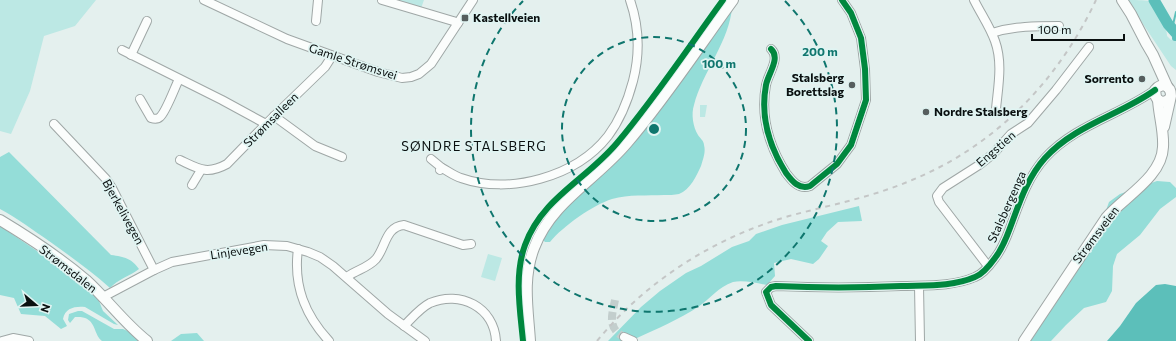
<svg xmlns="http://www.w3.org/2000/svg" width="1176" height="341" viewBox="0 0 1176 341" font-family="Commissioner,sans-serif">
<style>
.green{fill:#bce8e4}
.forest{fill:#94ddd8}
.water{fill:#5cbfba}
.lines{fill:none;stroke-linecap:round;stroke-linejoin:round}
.stream{stroke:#5cbfba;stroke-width:2}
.canal{stroke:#5cbfba;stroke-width:6}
.river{stroke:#5cbfba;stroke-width:11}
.minor-tunnel{stroke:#c3cecd;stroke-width:8;stroke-dasharray:8 4;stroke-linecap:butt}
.minor-casing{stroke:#9fa7a6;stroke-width:10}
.major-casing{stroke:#9fa7a6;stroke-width:12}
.minor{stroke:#fbfdfc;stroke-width:8}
.major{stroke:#fbfdfc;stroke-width:10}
.rail{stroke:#c4c6c6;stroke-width:2;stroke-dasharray:5 5;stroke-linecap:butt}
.cycleway-casing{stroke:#e0f4f2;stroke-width:8}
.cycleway{stroke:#00873e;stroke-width:6}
.ring{fill:none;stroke:#0f766e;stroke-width:2;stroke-dasharray:7 5}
.poi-dot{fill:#565e5e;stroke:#e0f4f2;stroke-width:1.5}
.labels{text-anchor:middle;stroke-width:3.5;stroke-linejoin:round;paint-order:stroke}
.poi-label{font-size:12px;font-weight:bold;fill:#0a1010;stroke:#e0f4f2;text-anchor:start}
.street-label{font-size:12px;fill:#0a1010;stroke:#e0f4f2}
.neighbourhood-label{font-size:13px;letter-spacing:1px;fill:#0a1010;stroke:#e0f4f2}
.centre{fill:#0f766e;stroke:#e0f4f2;stroke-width:2}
.ring-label{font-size:12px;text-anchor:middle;font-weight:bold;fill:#0f766e;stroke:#e0f4f2;stroke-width:3.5;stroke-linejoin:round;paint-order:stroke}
</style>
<rect width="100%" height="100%" fill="#e4f0ee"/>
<g class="green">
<path d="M0,0h96l-21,26 -31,10 -14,55 -19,43 -11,-3z"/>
<path d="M382,0h42l-4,11z"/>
<path d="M1127,0c7,0 17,0 22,1 6,2 19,28 18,35l4,4 5,-2v32l-5,-4z"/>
<path d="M700,105h7l-2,12h-5z"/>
<path d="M488,254l14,4 -7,23 -14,-4z"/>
</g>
<g class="forest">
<path d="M732,7c-2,33 -30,66 -38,98 -3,9 -1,22 4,30 2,3 6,6 6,10 2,7 -1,14 -3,21 -4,9 -11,24 -22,28 -4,1 -11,1 -15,1 -17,1 -35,-1 -52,4 -19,6 -49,27 -62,43h-5l-4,-4 4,-12 59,-56z"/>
<path d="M9,152l102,103c14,2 20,3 28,14 -9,7 -21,10 -29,19 -19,-17 -40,-32 -61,-47 -16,-11 -32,-23 -49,-32v-52z"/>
<path d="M1157,181l13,1 6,6v9l-16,12 -20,26 -23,19 -4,12 -1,25 -6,11 -22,6 -18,17 -15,16h-28l81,-125 5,-14 11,-8z"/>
<path d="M859,206l3,15 -24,1 -11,10 -6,9 7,5 -9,13 -6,5 -22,-5 -17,4 1,13 -8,9c-10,-2 -24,-5 -34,-3 -15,5 -23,17 -35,25 -19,12 -41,22 -61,31l-3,3h-26l33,-34 19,-16 26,-18 15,-7 31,-19 17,-6 7,-7 26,-9z"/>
<path d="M0,226l71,48 21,19 7,8 4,10 15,14 -4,-1 -29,-17c-10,-1 -20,1 -22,12l4,7 -6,3 -16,-13 -24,-2 -7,-16 -14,-3z"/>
<path d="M78,311h4l32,18h9l9,4 9,8h-39c-8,-6 -6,-19 -17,-23 -2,-1 -7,-1 -10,-1l-5,6 -2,-3 1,-6z"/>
<path d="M197,333l7,8h-33l10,-7z"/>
</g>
<path class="water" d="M1165,284l11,2v55h-69l13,-15 16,-23 20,-18z"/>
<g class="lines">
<path class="stream" d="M1172,29l4,-17"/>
<path class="canal" d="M1175,38h1"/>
<path class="river" d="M1154,0l14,24 8,9"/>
<path class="minor-tunnel" d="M615,300c-3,15 -8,28 9,37"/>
<defs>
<g id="minor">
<path d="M204,0l83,39 91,33 24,6 9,-1 8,-3 12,-10 42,-64"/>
<path d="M382,0l71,21 5,2"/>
<path d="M974,0c7,14 16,27 21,41 8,22 3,46 1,68"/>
<path d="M316,21l2,-21"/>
<path d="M992,33c22,-7 44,-7 67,-7"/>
<path d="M771,49c10,9 -3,25 -5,36 -6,32 3,61 20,88 6,8 13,17 24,13l27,-22 14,-19 15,-45 -1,-31 -4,-31 -10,-25 -9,-13"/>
<path d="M122,50l100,50 44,24"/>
<path d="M131,55l16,-34"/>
<path d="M140,99l11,19c3,1 6,2 9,-1 6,-5 15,-30 19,-38"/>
<path d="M274,116l41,30 27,11"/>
<path d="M54,124l52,55 6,9 42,82"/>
<path d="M431,159l11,9"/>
<path d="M180,160c19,9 27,15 47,4l39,-40 59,-57 7,-11"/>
<path d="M440,170l2,-2c6,3 12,8 19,10 48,17 115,-1 147,-42 12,-16 20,-36 25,-55 7,-27 6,-55 -3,-81"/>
<path d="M192,185l9,-15"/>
<path d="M298,249c-5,37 7,66 31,92"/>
<path d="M988,266l-49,-64 -2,-6 6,-8 36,-23 14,-11 18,-20 17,-11 28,-33 33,-43"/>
<path d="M347,277c9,-7 21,-9 29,-18 10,-12 9,-32 28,-34l59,20 8,-1"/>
<path d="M919,286l1,55"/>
<path d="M103,297l51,-27 18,-8 92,-17 23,1 21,6 12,5 13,9 55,48 37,27"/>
<path d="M404,326c8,-8 16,-18 26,-23 30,-13 64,4 66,38"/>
<path d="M624,337l9,4"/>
<path d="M2,341l11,-3 16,3"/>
<path d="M809,341l-38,-36 -5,-13 5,-5 5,-1c42,2 83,2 125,0 24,-1 51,1 74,-9 8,-3 15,-12 20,-19 7,-9 11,-19 15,-30 9,-24 17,-50 35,-70 30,-33 75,-43 110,-68"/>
</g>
<g id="major">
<path d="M1122,0l9,14 15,29 7,12 14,31"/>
<path d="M1164,127l7,-31c0,-11 -10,-14 -16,-6l1,7c3,6 10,6 14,1"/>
<path d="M0,220c30,18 60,38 86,60 21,19 38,43 61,61"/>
<path d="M530,341c-2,-32 -8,-62 4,-93 17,-46 62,-68 93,-105 38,-44 71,-95 106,-143"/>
<path d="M1024,341l82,-123c18,-21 56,-41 57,-71 1,-16 -4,-31 -5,-47"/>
</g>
</defs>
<use href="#minor" class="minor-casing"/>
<use href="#major" class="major-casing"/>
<use href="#minor" class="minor"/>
<use href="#major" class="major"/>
<path class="rail" d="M597,341c50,-61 117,-103 192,-125 41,-11 84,-19 123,-36 83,-34 146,-99 184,-180"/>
<defs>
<g id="cycleway">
<path d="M771,49c10,9 -3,25 -5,36 -6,32 3,61 20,88 6,8 13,17 24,13l27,-22 14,-19 15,-45 -1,-31 -4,-31 -10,-25 -9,-13"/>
<path d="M523,341c-3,-31 -9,-66 2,-96 17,-47 61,-65 92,-102 38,-45 71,-95 106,-143"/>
<path d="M809,341l-38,-36 -5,-13 5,-5 5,-1c42,2 83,2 125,0 24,-1 51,1 74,-9 8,-3 15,-12 20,-19 7,-9 11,-19 15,-30 9,-24 17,-50 35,-70 30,-33 75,-43 110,-68"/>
</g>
</defs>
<use href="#cycleway" class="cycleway-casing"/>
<use href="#cycleway" class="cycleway"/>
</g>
<g class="ring">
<circle cx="654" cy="129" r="92"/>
<path d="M785 1A183 183 0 1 1 523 1"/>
</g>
<g class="poi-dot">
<rect x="461" y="14" width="8" height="8" rx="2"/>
<circle cx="1142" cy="79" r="4"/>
<circle cx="852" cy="85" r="4"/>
<circle cx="926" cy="112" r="4"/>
</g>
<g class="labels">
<g class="poi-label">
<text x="473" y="22">Kastellveien</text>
<text x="844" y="82" text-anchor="end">Stalsberg<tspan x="844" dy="14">Borettslag</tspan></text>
<text x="1134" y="83" text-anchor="end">Sorrento</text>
<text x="934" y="116">Nordre Stalsberg</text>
</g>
<g class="street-label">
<text transform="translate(353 62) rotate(18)" y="4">Gamle Strømsvei</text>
<text transform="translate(271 120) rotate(-45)" y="4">Strømsalleen</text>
<text transform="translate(996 149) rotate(-41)" y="4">Engstien</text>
<text transform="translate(1007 207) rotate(-66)" y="4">Stalsbergenga</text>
<text transform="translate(123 212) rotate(61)" y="4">Bjerkelivegen</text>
<text transform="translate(1096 235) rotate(-53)" y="4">Strømsveien</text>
<text transform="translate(239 251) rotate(-9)" y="4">Linjevegen</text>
<text transform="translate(68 269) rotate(38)" y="4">Strømsdalen</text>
</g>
<g class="neighbourhood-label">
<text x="474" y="151">SØNDRE STALSBERG</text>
</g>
</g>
<circle cx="654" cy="129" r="6" class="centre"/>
<g class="ring-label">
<text x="820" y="56">200 m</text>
<text x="719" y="68">100 m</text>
</g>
<g transform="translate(36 305) rotate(109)" stroke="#e0f4f2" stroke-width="3" paint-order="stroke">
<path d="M0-3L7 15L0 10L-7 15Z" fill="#0a1010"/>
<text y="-6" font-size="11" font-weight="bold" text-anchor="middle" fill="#0a1010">N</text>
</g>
<path d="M1032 34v6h92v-6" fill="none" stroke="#0a1010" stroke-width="2"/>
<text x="1038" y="34" font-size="12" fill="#0a1010" stroke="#e0f4f2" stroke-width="3" paint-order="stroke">100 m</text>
</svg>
